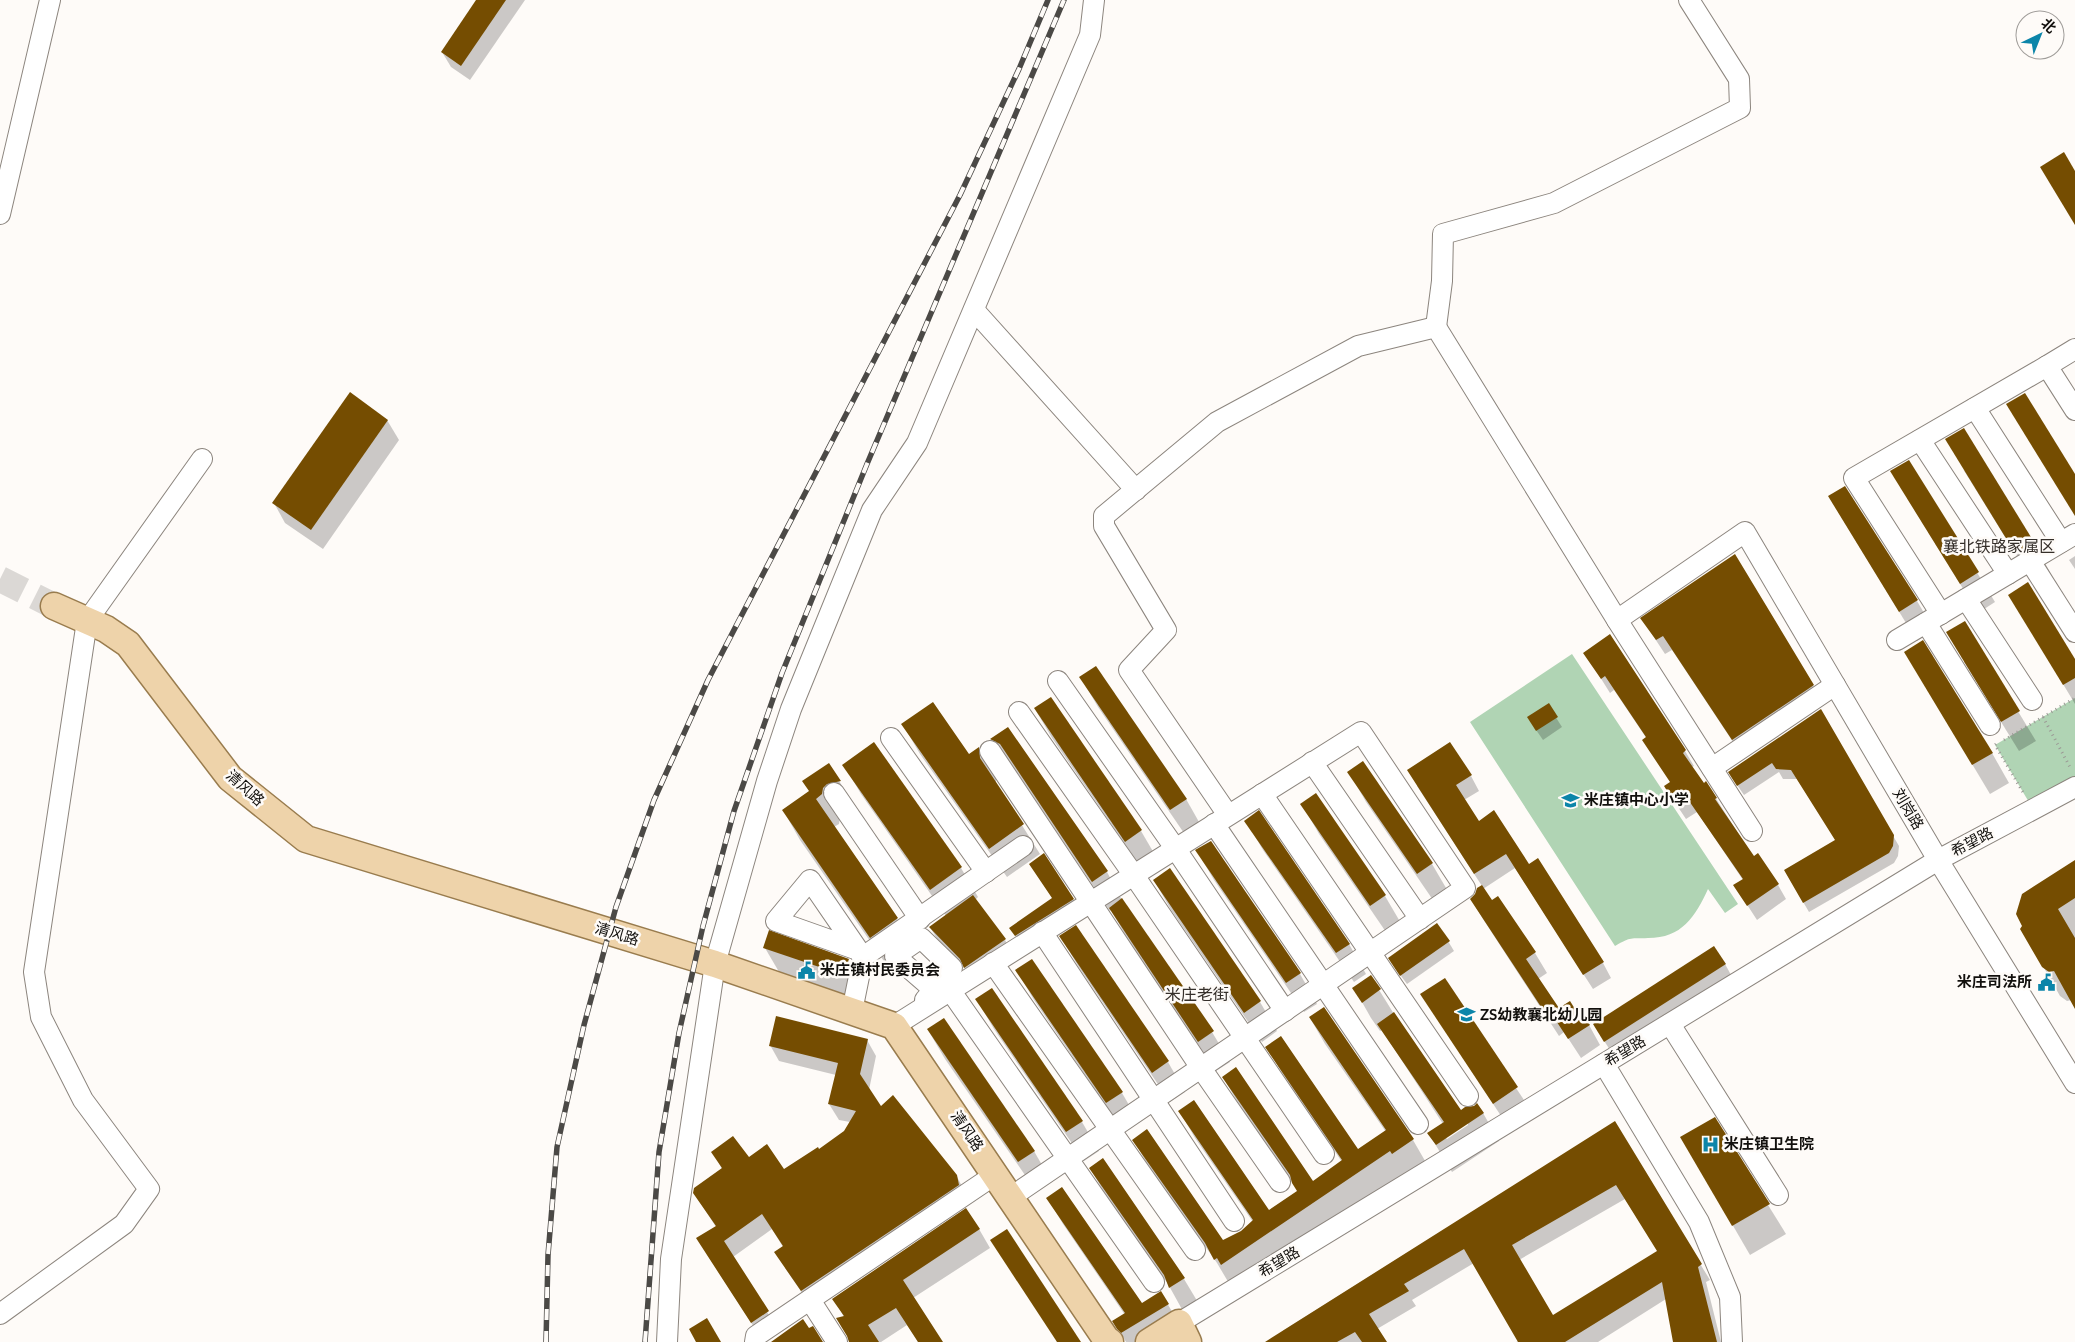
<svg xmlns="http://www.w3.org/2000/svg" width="2075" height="1342" viewBox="0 0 2075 1342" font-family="Lato,'Noto Sans SC',sans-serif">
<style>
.green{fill:#b0d4b4}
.shadow{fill:#0003;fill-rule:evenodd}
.building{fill:#754d01;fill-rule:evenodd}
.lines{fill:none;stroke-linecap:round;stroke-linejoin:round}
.major-tunnel{stroke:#dbd8d5;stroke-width:26;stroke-dasharray:26 13;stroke-linecap:butt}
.minor-casing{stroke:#8c857e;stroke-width:22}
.major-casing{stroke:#997c4e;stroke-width:29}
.path{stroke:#9b9895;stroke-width:3;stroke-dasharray:1 4;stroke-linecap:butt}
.minor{stroke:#fff;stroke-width:20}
.major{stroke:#eed3aa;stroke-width:26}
.rail-casing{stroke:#4b4946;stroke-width:5.5}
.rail{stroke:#fefbf8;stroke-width:4;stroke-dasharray:11;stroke-linecap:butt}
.labels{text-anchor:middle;stroke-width:5;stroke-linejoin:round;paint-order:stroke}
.street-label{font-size:15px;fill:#12100d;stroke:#fefbf8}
.poi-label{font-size:15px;font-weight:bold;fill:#12100d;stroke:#fefbf8;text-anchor:start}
.neighbourhood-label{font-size:16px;fill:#352f2a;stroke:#fefbf8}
</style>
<rect width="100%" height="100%" fill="#fefbf8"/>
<g class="green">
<path d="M1572,654l166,250 -13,9 -17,-24c-13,28 -26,49 -60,49 -18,1 -16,-2 -33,8l-145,-224z"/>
<path d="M2075,698v89l-42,22 -38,-64z"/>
</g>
<g class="shadow">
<path d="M478,0h47l-55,80 -19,-13 -9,-15z"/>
<path d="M387,420l12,20 -76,109 -38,-26 -11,-20z"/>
<path d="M1909,461l86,141 -17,11 -69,-112z"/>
<path d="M1963,469l70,73 17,30 -17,10z"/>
<path d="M1829,497l88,104 17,29 -17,11z"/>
<path d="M2075,556v13l-6,-9z"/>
<path d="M1642,619l171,67 8,14 -80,54 -69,-104 -7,4z"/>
<path d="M1964,622l72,119 -17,10 -55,-89z"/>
<path d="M2027,624l48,38v42z"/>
<path d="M1610,636l75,115 9,15 -2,1 12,17 2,-1 48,75 24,27 8,14 -29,21 -13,-20 -1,-20 -46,-68 -11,7 -12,-18 -3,-18 -24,-44 -33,-49 -4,3 -25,-40z"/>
<path d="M1081,678l105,121 17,30 -15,10 -90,-132z"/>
<path d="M1923,682l69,71 17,30 -19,11z"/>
<path d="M1548,705l14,22 -19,13 -9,-13z"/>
<path d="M1035,709l106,122 17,29 -15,10 -91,-132z"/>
<path d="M1820,711l79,135 -1,10 -4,7 -85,49 -24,-41 52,-30 -40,-62h-14l-4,-7 -35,23 -9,-13z"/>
<path d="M903,725l66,30 10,-6 17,29v6l44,70 -33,23 -87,-123z"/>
<path d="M1007,728l100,144 16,30 89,130 18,30 -14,9 -89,-133 -16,-28 -1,1 -92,-137 -10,-5 -17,-29z"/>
<path d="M874,744l87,124 17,29 -3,3 30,40 8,15 -46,16 -28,-29 -9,-15 16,-11 -85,-122 -17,-29z"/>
<path d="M829,764l28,47 -17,7 -1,6 -5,3 63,92 17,29 -26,19 -88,-127 -17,-30 27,-18z"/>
<path d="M1349,772l83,92 17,29 -14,10 -69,-101z"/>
<path d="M1471,776l8,15 -15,9 14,23 51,42 74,98 8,15 -18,11 -78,-121 -32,21 9,12 6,-3 37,55 12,20 -9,6 21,31 30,15 11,20 -19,13 -17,-26 -5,4 -76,-117 -12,-20 11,-13 -65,-100z"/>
<path d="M1302,804l83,92 17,29 -14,10 -69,-101z"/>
<path d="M1246,821l103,123 17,30 -12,8 -91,-132z"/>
<path d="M1211,842l89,132 17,30 -13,8 -90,-132 -17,-29z"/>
<path d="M2075,861v145l-3,-6 -5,1 -7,-5 -38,-67z"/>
<path d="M1030,864l43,35 8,15 -62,29 -8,-15 42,-29z"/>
<path d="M1170,870l90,132 17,29 -15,11 -91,-132 -17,-30z"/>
<path d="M1076,927l92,135 17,30 -15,10 -92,-136 -17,-29z"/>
<path d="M1448,941l6,10 -47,33 -12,-16z"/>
<path d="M765,948l83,12 17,30 -5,14 -78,-27z"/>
<path d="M1725,964l11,20 -119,77 -23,-36z"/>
<path d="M1017,971l105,122 17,29 -15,10 -90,-132z"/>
<path d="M1371,977l23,37 67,98 22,1 16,28 -47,31 -23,-38 14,-10 -61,-94 -2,1 -9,-13 -17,-30zM1468,1122v3l-21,14 -2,-2z"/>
<path d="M1444,980l82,123 -23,16 -81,-124z"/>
<path d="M992,990l90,132 17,29 -15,10 -90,-132 -17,-29z"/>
<path d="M1324,1009l89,131 15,26 -198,119 -13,-22 -69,-97 -14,-26 89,102 19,-10 11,-10 -58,-84 -15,-26 88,99 30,-20 -60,-88 -15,-26 90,105 29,-20 -60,-89 -15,-26 91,104 28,-19 -61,-88 -15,-26z"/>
<path d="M928,1030l106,121 17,30 -15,10 -91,-132z"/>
<path d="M867,1040l9,16 -7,34 12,18 75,67 9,17 -154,114 -26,-38 -2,-21 -11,-18 -39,28 44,71 -16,10 -54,-84 9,-27 -22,-34 28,-24 -9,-17 35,7 36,11 35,-20 26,-18 5,-10 -11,-2 -10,-16 7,-29 -57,-14 -9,-16z"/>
<path d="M1714,1118l72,116 -36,21 -68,-117z"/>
<path d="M1614,1123l96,157 -4,2 15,60h-47l-8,-43 -68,43h-82l3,-1 -45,-78 -62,37 4,6 -39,23 8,13h-115l14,-12zM1625,1199l34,53 -106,65 -34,-57z"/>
<path d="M1103,1160l81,119 15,25 -15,9 -16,-29 -63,-90 -15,-26z"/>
<path d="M1048,1199l93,106 20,-12 22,37 -20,12h-37l-12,-21 11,-6 -62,-91z"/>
<path d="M979,1229l11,19 -77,50 28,44h-23l-11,-17 -26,17h-31l-6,-25 -10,-18z"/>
</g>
<g class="building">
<path d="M476,0h30l-45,66 -20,-14z"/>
<path d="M2064,152l11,19v54l-35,-58z"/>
<path d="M350,392l38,28 -77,110 -39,-27z"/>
<path d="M2025,393l50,81v42l-69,-112z"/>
<path d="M1964,428l70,114 -19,11 -70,-114z"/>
<path d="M1909,460l70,112 -19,12 -70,-113z"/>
<path d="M1845,486l73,114 -19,12 -71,-116z"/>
<path d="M1735,554l79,131 -82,55 -69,-104 -7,4 -16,-22z"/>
<path d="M2028,582l47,77v19l-12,7 -55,-90z"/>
<path d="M1965,621l55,90 -19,11 -55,-90z"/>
<path d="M1610,634l76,116 -3,3 21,30 2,-2 11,17 -2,1 39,57 4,-3 21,31 -32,22 -14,-21 10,-6 -56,-81 -11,7 -12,-19 6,-4 -28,-42 4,-3 -41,-61 -4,3 -18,-26z"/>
<path d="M1923,640l70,113 -21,12 -68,-113z"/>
<path d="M1096,666l91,133 -17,11 -91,-133z"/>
<path d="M1051,697l91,133 -17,12 -91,-134z"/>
<path d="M933,702l36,52 10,-7 1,11 44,66 -35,25 -88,-125z"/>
<path d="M1549,703l9,14 -22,14 -9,-14z"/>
<path d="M1821,709l73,126 -1,11 -4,7 -86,50 -19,-33 51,-30 -44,-70 -15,-1 -4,-6 -35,23 -9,-14z"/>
<path d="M1008,727l100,144 -16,11 -92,-138 -10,-5z"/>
<path d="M874,742l88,125 -32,23 -88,-125z"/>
<path d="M1450,742l22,33 -16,10 23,36 15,-11 35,54 9,-6 66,104 -21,13 -77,-121 -32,20 -67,-104z"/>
<path d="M1363,761l70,102 -16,11 -70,-102z"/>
<path d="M829,763l12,18 -14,3 -4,4 -1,6 -6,5 82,119 -28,20 -88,-128 27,-19 -7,-10z"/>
<path d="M1316,793l70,102 -16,11 -70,-102z"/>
<path d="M1259,810l91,134 -14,9 -92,-132z"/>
<path d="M1211,841l90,132 -15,10 -91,-133z"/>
<path d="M1044,853l30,46 -59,37 -6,-8 43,-30 -23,-34z"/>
<path d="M2075,860v38l-17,11 17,29v71l-21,-38 -5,1 -7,-5 -22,-38 2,-3 -6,-12 6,-20z"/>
<path d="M1170,868l91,133 -17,12 -91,-133z"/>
<path d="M1482,885l10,15 6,-4 38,56 -10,7 33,49 -12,8 -77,-117 5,-5 2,-6z"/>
<path d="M973,895l33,44 -42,29 -4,-9 -31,-32z"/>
<path d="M1122,898l92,133 -16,11 -89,-134z"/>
<path d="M1437,923l13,18 -50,35 -12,-18z"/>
<path d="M1076,925l93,136 -17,12 -93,-137z"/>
<path d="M769,930l80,29 -6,16 -80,-27z"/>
<path d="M1714,946l12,18 -122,78 -11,-18z"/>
<path d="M1032,959l91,133 -17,11 -91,-133z"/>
<path d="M1371,975l10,14 -19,14 -10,-15z"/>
<path d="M1445,978l73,109 -25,17 -73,-110z"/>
<path d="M992,988l91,133 -17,11 -91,-133z"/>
<path d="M1570,1001l5,8 3,-2 12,18 -22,14 -17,-26z"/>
<path d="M1324,1007l90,132 -22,15 -2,-3 -169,114 -4,-7 -3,2 -9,-17 -73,-103 15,-11 76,111 18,-9 12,-11 -75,-109 16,-11 75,110 28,-19 -5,-8 -2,-8 -68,-98 14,-10 77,114 29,-21 -77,-113 16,-11 77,113 28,-19 -77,-113z"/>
<path d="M1394,1012l67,98 4,-3 9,-1 3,-3 7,10 -48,32 -9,-12 17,-11 -67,-98z"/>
<path d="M776,1016l92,23 -8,35 21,32 12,-11 64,80 2,10 -158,106 -27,-39 9,-6 -21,-32 -38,27 45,70 -18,12 -55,-85 20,-12 -23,-33 1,-5 28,-20 -11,-16 22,-16 16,21 18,-13 17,25 34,-22 1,2 25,-18 12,-20 -28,-7 10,-41 -69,-17z"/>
<path d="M944,1018l91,133 -17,11 -91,-133z"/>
<path d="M1715,1117l55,87 -38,22 -52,-89z"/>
<path d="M1615,1121l87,143 -4,3 19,75h-44l-11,-60 -97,60h-47l-54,-93 -60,35 5,7 -40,23 18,28h-25l-7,-10 -18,10h-72zM1616,1185l41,66 -104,64 -41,-70z"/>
<path d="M1103,1158l82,120 -16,10 -5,-13 -75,-107z"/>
<path d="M1062,1187l80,116 19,-12 8,13 -48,29 -4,-4 -5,-8 13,-8 -79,-115z"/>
<path d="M966,1208l14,21 -77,51 40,62h-25l-22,-34 -28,17 11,17h-30l-2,-6 -11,-18 8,-2 -12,-17z"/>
<path d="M1007,1229l74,113h-24l-67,-102z"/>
<path d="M707,1318l14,24h-25l-7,-13z"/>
<path d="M803,1319l6,9 4,-2 10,16h-52z"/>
</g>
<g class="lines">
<path class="major-tunnel" d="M0,579l54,27"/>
<defs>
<g id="minor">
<path d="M0,214l50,-214"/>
<path d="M974,310l162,180"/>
<path d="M1436,327l6,-46 1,-47 111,-31 186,-95 -1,-29 -50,-79"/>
<path d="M2075,349l-28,17 28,44"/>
<path d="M1975,408l86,134"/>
<path d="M1920,440l88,134"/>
<path d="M2030,561l45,71"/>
<path d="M1966,599l66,101"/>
<path d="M1941,614l-87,-136 193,-112"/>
<path d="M1617,620l135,211"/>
<path d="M1926,623l64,102"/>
<path d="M1897,640l178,-106"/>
<path d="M1058,681l117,167 110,163"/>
<path d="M1019,712l114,162 191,280"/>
<path d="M891,738l95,134"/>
<path d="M990,751l211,317 79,114"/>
<path d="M1312,762l108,157"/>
<path d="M1712,768l123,-83"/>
<path d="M834,793l86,126"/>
<path d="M1262,794l206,302"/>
<path d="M1228,815l-99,-145 37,-40 -62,-104v-10l113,-94 141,-76 78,-19 181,293 128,-88 193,328 137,223"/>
<path d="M1214,824l204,300"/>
<path d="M1042,932l192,289"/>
<path d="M863,957l160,-111"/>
<path d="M993,963l202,287"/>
<path d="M950,990l204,292"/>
<path d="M925,1000l27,-32 -31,-30 -26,18 38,33"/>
<path d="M852,1011l11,-54 -5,-7 -48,-70 -34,41 82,29"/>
<path d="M1670,1024l108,171"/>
<path d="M894,1026l467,-294 104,156 -454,309"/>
<path d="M1604,1064l95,158 31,75 2,45"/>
<path d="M810,1300l27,42"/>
<path d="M0,1314l124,-90 25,-35 -66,-89 -42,-83 -7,-45 53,-351 115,-162"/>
<path d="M1179,1323l759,-463 137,-73"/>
<path d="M667,1342l4,-83 44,-295 52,-183 24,-72 81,-199 45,-67 173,-408 4,-35"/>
<path d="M755,1342l1,-6 240,-162"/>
</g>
<g id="major">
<path d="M54,606l52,23 22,15 102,134 76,61 409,125 179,62 212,313 4,3"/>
<path d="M1149,1342l30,-19 9,19"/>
</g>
</defs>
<use href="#minor" class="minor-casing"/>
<use href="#major" class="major-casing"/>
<g class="path">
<path d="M2043,717l28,52"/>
<path d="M2004,740l71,-42"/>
<path d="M1996,744l-1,1 29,49"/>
</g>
<use href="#minor" class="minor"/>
<use href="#major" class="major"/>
<defs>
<g id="rail">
<path d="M546,1342l2,-87 9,-108 27,-122 32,-118 38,-107 54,-120 252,-485 59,-126 29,-69"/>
<path d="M645,1342l14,-190 20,-119 24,-107 31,-115 48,-138 85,-209 197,-464"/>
</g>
</defs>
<use href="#rail" class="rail-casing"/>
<use href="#rail" class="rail"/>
</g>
<defs>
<symbol id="school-bare" viewBox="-9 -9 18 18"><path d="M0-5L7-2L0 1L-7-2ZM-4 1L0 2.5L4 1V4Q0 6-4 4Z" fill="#0c85a9" stroke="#fefbf8" stroke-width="2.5" paint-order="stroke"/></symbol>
<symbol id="civic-bare" viewBox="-9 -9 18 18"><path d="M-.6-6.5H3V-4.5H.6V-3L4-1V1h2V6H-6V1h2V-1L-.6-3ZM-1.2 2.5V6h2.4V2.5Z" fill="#0c85a9" stroke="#fefbf8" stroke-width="2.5" paint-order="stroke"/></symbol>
<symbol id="hospital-bare" viewBox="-9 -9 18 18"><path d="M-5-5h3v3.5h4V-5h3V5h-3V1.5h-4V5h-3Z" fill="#0c85a9" stroke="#fefbf8" stroke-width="2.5" paint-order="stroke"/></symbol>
</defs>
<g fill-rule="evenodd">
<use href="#school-bare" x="1558" y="788" width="25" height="25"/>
<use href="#civic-bare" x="794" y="958" width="25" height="25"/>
<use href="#civic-bare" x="2034" y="970" width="25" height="25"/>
<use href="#school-bare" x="1454" y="1002" width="25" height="25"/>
<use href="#hospital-bare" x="1698" y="1132" width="25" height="25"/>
</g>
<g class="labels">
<g class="street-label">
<text transform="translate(245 788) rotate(42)" y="5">清风路</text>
<text transform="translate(1908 809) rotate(59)" y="5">刘岗路</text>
<text transform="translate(1972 842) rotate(-28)" y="5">希望路</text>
<text transform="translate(617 934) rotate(17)" y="5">清风路</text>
<text transform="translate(1625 1051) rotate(-31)" y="5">希望路</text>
<text transform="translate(967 1131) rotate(56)" y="5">清风路</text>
<text transform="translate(1279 1262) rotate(-31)" y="5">希望路</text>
</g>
<g class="poi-label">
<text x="1584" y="805">米庄镇中心小学</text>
<text x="820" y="975">米庄镇村民委员会</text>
<text x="2032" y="987" text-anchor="end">米庄司法所</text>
<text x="1480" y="1020">ZS幼教襄北幼儿园</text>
<text x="1724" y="1149">米庄镇卫生院</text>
</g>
<g class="neighbourhood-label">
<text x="1999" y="552">襄北铁路家属区</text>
<text x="1197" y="1000">米庄老街</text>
</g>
</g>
<g transform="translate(2040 35) rotate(43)"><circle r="24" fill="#fefbf8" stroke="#a09d9a"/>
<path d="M0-4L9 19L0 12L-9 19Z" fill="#0c85a9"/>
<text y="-8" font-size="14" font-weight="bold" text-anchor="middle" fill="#12100d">北</text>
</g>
</svg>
